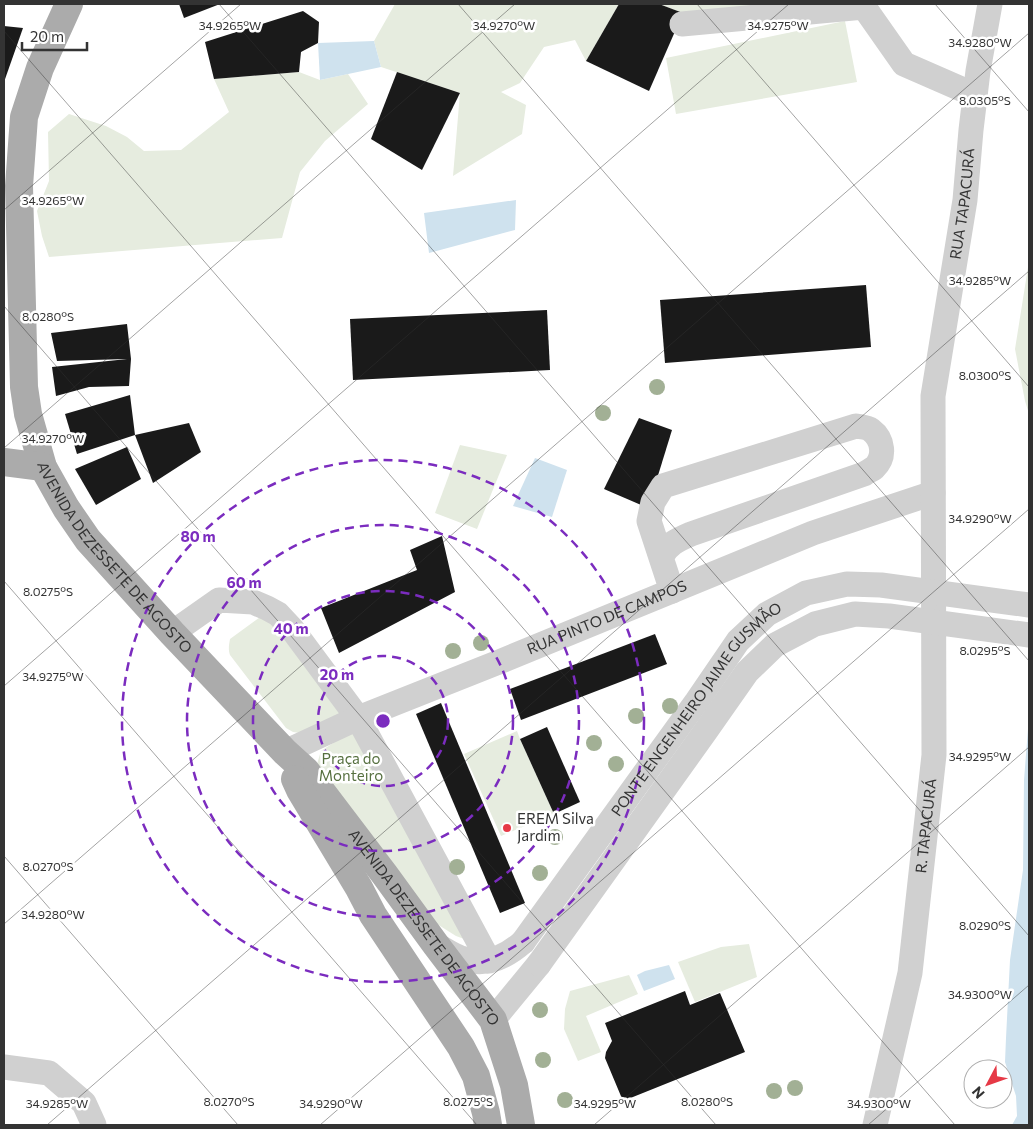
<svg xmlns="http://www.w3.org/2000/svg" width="1033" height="1129" viewBox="0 0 1033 1129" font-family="Commissioner,sans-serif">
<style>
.green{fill:#e6ecdf}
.water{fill:#cfe2ee}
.building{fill:#1a1a1a}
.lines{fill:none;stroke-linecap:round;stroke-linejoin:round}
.minor{stroke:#d0d0d0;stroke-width:25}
.major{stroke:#ababab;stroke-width:28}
.minor-bridge{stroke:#d0d0d0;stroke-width:25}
.tree{fill:#a2b095}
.ticks{fill:none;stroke:#333;stroke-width:1;stroke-opacity:0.45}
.ring{fill:none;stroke:#7b2cbf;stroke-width:2.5;stroke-dasharray:9 6}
.poi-dot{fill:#e63946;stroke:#fff;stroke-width:2}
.labels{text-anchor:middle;stroke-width:5;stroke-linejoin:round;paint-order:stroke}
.street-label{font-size:15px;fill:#333;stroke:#fff}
.park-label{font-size:15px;fill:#56703f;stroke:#fff}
.poi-label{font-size:15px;fill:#333;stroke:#fff;text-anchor:start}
.ticks-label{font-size:12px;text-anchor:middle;fill:#333;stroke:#fff;stroke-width:5;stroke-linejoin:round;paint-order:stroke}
.centre{fill:#7b2cbf;stroke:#fff;stroke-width:2.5}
.ring-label{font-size:15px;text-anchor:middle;font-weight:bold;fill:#7b2cbf;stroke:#fff;stroke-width:5;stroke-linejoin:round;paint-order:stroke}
</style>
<rect width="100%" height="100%" fill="#fff"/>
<g class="green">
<path d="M395,4h224l-33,57 -11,-21 -31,7 -24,36 -19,9 25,13 -4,29 -69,42 7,-83 -79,-26 -7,-26z"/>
<path d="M659,4h115l-91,9z"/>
<path d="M845,21l12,61 -181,32 -10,-56z"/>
<path d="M299,72l21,8 28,-6 20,30 -43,37 -25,31 -18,66 -233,19 -7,-21 -5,-25 12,-30 -1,-49 21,-18 37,12 21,11 17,14 37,-1 48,-38 -15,-33z"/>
<path d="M1029,261v153l-4,-13 -10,-52z"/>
<path d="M460,445l47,10 -30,74 -42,-16z"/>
<path d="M267,612l79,99 -46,22 -7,-1 -7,-4 -56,-73c-2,-6 -1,-10 0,-16z"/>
<path d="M354,731l113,209 -11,-4 -19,-12 -120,-160 4,-13 18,-12z"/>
<path d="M517,731l3,8 34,75 -53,22 -37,-82z"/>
<path d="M749,944l8,33 -62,25 -17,-40 43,-15z"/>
<path d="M629,975l9,19 -52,22 15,36 -23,9 -14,-32 1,-20 5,-18z"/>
</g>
<g class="water">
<path d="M374,41l7,26 -61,13 -2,-37z"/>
<path d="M516,200l-1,30 -86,23 -5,-40z"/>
<path d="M535,458l32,12 -15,47 -39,-11z"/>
<path d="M1029,716v409h-17l5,-9 -1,-20 -11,-34 1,-24 4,-78 13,-90 1,-90z"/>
<path d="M669,965l6,14 -31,12 -7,-16 8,-4z"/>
</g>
<g class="building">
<path d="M179,4h41l-36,14z"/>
<path d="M619,4h40l24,9 -34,78 -63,-30z"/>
<path d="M303,11l16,11 -1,21 -17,9 -2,20 -85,7 -9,-37z"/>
<path d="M4,26l19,2 -19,54z"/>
<path d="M397,72l63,21 -38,77 -51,-31z"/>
<path d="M866,285l5,62 -206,16 -5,-63z"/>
<path d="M547,310l3,60 -197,10 -3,-61z"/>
<path d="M127,324l4,35 -2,27 -40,1 -33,9 -4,-29 75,-8 -70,2 -6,-28z"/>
<path d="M130,395l5,40 -58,19 -12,-40z"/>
<path d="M639,418l33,12 -24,78 -44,-19z"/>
<path d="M189,423l12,29 -48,31 -18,-48z"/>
<path d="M127,447l14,32 -45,26 -21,-36z"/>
<path d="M442,536l13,56 -116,61 -18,-45 96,-38 -7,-20z"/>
<path d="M655,634l12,30 -146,56 -11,-31z"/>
<path d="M441,703l84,200 -25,10 -84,-199z"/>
<path d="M547,727l33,75 -26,12 -34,-75z"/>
<path d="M685,991l5,14 30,-12 25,59 -122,49 -18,-43 1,-6 6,-11 -7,-18z"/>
</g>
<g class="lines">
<g class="minor">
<path d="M682,24l182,-17 40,57 71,31"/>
<path d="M661,557c7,-13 16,-17 30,-23l173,-60c3,-2 7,-4 10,-6 12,-11 9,-29 -3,-38 -4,-3 -10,-3 -15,-4l-193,60 -10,16 -4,19 23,70"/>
<path d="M172,633l47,-33 34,2 14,6 11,6 14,15 66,89 131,243"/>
<path id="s1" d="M285,752l73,-34 141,-56 314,-129 120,-40"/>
<path d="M436,945c8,4 16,10 25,13 23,9 44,0 62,-16"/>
<path d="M493,1020l46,-56"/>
<path d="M4,1067l45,6 35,30 10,22"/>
<path id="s2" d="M875,1125l35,-152 24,-218 -1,-359 32,-196 6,-70 7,-59 12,-67"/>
</g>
<g class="major">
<path id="s3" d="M69,4l-29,64 -16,49 -5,69 5,201 4,27 15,53 23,41 22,32 84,93 113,119 21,19 79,104 51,70 57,75 21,65 7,40"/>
<path d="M4,462l39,5"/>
<path d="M295,779l5,11 59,98 14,27 88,132 15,29 10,37 2,12"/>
</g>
<g class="minor-bridge">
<path id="s4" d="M523,942l174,-241 41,-60 29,-27 39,-21 41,-9 34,1 148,20"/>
<path d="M539,964l166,-232 42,-60 28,-27 40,-21 40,-10 34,2 140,19"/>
</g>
</g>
<g class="tree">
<circle cx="657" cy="387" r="8"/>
<circle cx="603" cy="413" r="8"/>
<circle cx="481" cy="643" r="8"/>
<circle cx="453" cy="651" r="8"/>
<circle cx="670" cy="706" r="8"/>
<circle cx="636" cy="716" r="8"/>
<circle cx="594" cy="743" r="8"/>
<circle cx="616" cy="764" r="8"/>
<circle cx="555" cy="837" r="8"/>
<circle cx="457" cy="867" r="8"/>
<circle cx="540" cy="873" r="8"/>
<circle cx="540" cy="1010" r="8"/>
<circle cx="543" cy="1060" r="8"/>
<circle cx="795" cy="1088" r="8"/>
<circle cx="774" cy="1091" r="8"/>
<circle cx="565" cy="1100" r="8"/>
</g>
<path class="ticks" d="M219,4l810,932M458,4l571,657M697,4l332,383M935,4l94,108M4,31l951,1094M4,210l237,-206M4,306l712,819M4,448l511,-444M4,581l473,544M4,686l785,-682M4,856l234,269M4,924l1025,-891M47,1125l982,-854M320,1125l709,-616M594,1125l435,-378M868,1125l161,-140"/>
<g class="ring">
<circle cx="383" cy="721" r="65"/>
<circle cx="383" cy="721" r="130"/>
<circle cx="383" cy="721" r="196"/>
<circle cx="383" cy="721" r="261"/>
</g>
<circle class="poi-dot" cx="507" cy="828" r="5"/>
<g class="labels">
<g class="street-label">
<text dy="5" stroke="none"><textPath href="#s2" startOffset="929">RUA TAPACURÁ</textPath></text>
<text dy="5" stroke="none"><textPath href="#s3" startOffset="590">AVENIDA DEZESSETE DE AGOSTO</textPath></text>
<text dy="5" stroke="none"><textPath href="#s1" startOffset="349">RUA PINTO DE CAMPOS</textPath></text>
<text dy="5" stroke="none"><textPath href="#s4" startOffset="291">PONTE ENGENHEIRO JAIME GUSMÃO</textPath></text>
<text dy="5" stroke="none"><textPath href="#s2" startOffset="304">R. TAPACURÁ</textPath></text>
<text dy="5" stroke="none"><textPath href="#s3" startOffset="1074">AVENIDA DEZESSETE DE AGOSTO</textPath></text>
</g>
<g class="park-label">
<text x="351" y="764">Praça do<tspan x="351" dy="17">Monteiro</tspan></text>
</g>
<g class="poi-label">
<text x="517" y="824">EREM Silva<tspan x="517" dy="17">Jardim</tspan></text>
</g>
</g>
<g class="ticks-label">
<text x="230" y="30">34.9265°W</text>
<text x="504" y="30">34.9270°W</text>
<text x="778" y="30">34.9275°W</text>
<text x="980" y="47">34.9280°W</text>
<text x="985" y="105">8.0305°S</text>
<text x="53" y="205">34.9265°W</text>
<text x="980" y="285">34.9285°W</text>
<text x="48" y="321">8.0280°S</text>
<text x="985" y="380">8.0300°S</text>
<text x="53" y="443">34.9270°W</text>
<text x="980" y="523">34.9290°W</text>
<text x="48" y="596">8.0275°S</text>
<text x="985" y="655">8.0295°S</text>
<text x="53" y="681">34.9275°W</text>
<text x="980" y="761">34.9295°W</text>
<text x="48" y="871">8.0270°S</text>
<text x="53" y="919">34.9280°W</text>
<text x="985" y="930">8.0290°S</text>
<text x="980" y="999">34.9300°W</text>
<text x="229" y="1106">8.0270°S</text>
<text x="468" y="1106">8.0275°S</text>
<text x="707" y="1106">8.0280°S</text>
<text x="57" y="1108">34.9285°W</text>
<text x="331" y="1108">34.9290°W</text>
<text x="605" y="1108">34.9295°W</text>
<text x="879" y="1108">34.9300°W</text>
</g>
<circle cx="383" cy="721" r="8" class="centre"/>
<g class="ring-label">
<text x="198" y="542">80 m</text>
<text x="244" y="588">60 m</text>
<text x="291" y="634">40 m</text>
<text x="337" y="680">20 m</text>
</g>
<rect width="1033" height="1129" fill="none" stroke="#333333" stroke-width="10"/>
<g transform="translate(988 1084) rotate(229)"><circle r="24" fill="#ffffff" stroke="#adadad"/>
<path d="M0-4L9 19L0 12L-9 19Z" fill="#e63946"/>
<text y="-8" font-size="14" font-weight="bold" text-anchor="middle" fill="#333333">N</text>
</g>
<path d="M22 42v8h65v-8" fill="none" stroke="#333333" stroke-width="2.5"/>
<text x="30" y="42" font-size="15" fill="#333333" stroke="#ffffff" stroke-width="4" paint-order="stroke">20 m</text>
</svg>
